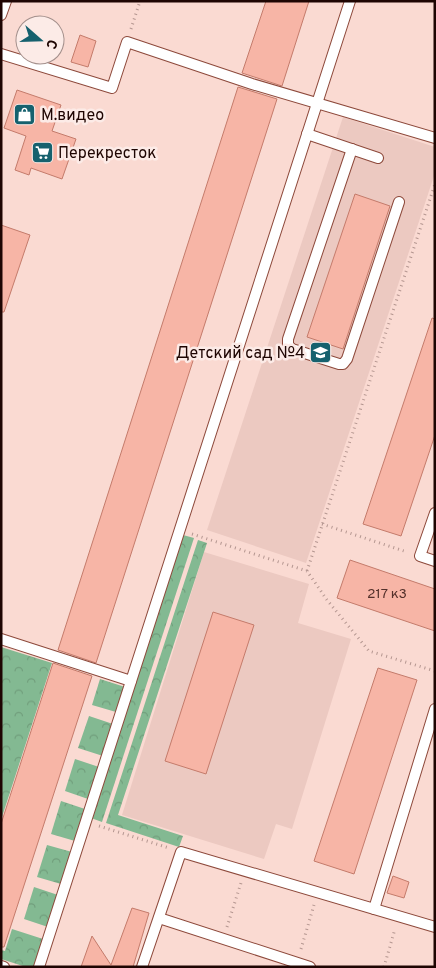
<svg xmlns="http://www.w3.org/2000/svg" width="436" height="968" viewBox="0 0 436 968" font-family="Overpass,sans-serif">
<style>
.built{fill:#ecc9c1}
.forest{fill:url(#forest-crowns)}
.building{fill:#f7b5a6;stroke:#c47b6b}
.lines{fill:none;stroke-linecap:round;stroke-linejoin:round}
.service-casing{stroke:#8d493b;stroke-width:12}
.path{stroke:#b49690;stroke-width:3;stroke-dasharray:1 4;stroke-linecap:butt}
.service{stroke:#fff;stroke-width:10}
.labels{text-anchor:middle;stroke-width:5;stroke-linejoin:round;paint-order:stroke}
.number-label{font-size:14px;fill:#54312b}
.poi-label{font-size:16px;fill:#1e0502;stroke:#fcebe7;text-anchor:start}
</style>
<defs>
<pattern id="forest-crowns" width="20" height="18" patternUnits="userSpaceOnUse" patternTransform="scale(1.25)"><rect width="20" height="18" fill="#83b992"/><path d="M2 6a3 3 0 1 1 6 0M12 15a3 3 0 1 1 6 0" fill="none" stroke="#719e7c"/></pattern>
</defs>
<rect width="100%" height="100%" fill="#fadad2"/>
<g class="built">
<path d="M343,117l92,30v26l-129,390 -99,-33z"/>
<path d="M204,552l105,32 -11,39 53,16 -59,190 -16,-5 -12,35 -142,-44z"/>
</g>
<g class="forest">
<path d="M183,535l11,3 -92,284 -11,-4z"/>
<path d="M198,540l9,3 -89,272 65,21 -4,11 -73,-24z"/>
<path d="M1,647l51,16 -51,157z"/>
<path d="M100,679l25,8 -9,25 -24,-7z"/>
<path d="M89,716l24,8 -10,32 -25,-8z"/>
<path d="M75,759l24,8 -11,32 -23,-8z"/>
<path d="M61,801l24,8 -10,32 -24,-7z"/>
<path d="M47,845l25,7 -11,32 -24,-7z"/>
<path d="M34,887l24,8 -10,32 -24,-8z"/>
<path d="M12,929l31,10 -8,28h-9l-25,-8v-9l4,1z"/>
</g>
<g class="building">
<path d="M266,1h43l-27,85 -40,-13z"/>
<path d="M80,35l16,6 -8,26 -17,-5z"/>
<path d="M238,87l39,12 -181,564 -38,-13z"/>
<path d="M17,90l44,15 -9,26 24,8 -14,40 -31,-11 -2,7 -14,-5 11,-34 -22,-8z"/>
<path d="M355,194l35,12 -47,143 -36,-12z"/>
<path d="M1,225l29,10 -26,77h-3z"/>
<path d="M432,318l3,1v116l-34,101 -38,-12z"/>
<path d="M350,560l85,29v42l-98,-33z"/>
<path d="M213,612l41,13 -48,149 -41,-13z"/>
<path d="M53,663l39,13 -88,271h-3v-123z"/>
<path d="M378,668l39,12 -63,194 -40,-13z"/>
<path d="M393,876l16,6 -5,16 -17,-5z"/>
<path d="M132,908l17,5 -16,54h-52l11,-31 19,29z"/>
</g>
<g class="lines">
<defs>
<g id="service">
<path d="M1,15l5,-14"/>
<path d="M1,54l111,34 15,-46 125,42 183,54"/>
<path d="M307,134l71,24"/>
<path d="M352,149l-64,190v6l4,4 47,15h4l4,-5 52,-157"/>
<path d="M435,513l-15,43 15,5"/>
<path d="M1,639l130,42"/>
<path d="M374,909l61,-200"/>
<path d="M159,918l151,49"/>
<path d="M1,966l3,1"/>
<path d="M39,967l311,-966"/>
<path d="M142,967l39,-115 254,75"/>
</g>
</defs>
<use href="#service" class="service-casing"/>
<g class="path">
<path d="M131,29l9,-28"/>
<path d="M322,524l85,28"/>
<path d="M192,534l115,37 20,29 42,51 66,20"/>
<path d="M307,571l128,-387"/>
<path d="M99,826l70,22"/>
<path d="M227,927l14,-44"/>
<path d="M301,949l13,-44"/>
<path d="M384,967l11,-38"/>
</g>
<use href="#service" class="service"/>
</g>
<defs>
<symbol id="shop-square" viewBox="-11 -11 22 22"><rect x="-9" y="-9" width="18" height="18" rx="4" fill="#16616e" stroke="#fcebe7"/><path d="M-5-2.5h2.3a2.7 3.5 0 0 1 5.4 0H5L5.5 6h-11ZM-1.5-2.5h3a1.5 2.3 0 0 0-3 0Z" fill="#fff"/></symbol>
<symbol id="supermarket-square" viewBox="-11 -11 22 22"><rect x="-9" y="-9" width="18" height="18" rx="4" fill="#16616e" stroke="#fcebe7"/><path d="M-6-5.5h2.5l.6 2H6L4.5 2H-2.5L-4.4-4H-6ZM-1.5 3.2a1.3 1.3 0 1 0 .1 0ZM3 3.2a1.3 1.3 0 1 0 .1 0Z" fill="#fff"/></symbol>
<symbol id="school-square" viewBox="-11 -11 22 22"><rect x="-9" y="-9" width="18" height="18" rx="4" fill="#16616e" stroke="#fcebe7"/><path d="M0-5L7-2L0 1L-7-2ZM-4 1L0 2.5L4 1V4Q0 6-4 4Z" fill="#fff"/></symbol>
</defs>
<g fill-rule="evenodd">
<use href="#shop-square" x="12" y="102" width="25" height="25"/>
<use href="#supermarket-square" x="30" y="140" width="25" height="25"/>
<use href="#school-square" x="308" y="340" width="25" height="25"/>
</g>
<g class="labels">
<g class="number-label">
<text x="387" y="598">217 к3</text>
</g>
<g class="poi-label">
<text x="41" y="120">М.видео</text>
<text x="58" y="158">Перекресток</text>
<text x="305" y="358" text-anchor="end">Детский сад №4</text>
</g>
</g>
<rect width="436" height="968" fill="none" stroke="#1e0502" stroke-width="5"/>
<g transform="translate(40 40) rotate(110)"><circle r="24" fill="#fcebe7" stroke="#a38f8b"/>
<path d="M0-4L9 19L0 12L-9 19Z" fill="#16616e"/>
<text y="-8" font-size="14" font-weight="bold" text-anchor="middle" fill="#1e0502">С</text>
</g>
</svg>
